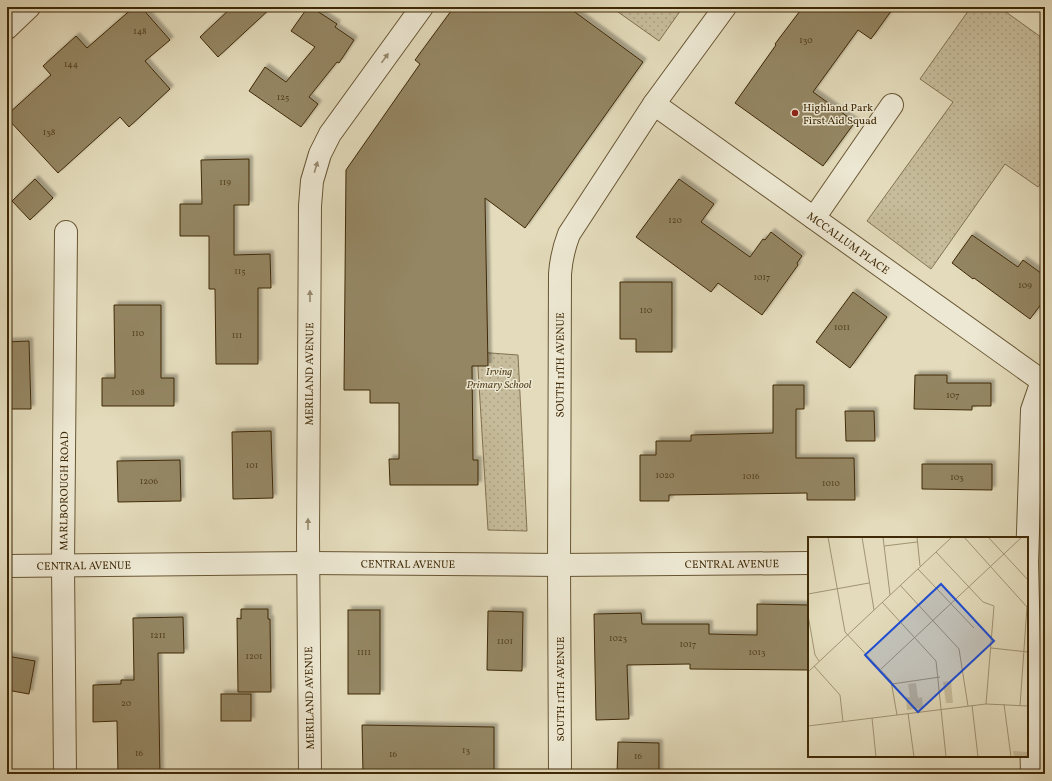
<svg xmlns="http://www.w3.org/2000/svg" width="1052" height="781" viewBox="0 0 1052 781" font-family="Vollkorn,serif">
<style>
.green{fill:url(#green-dots);stroke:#837351}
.building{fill:#948664;stroke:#3f2906;filter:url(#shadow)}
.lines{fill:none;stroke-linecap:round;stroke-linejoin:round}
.minor-casing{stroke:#685633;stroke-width:24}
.minor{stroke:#ede8d3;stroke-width:22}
.oneway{fill:#96886c}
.poi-dot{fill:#8f2418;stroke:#ede8d3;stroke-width:1.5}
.labels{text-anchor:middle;stroke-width:3;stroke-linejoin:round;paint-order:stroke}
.number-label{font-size:9px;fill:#54401e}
.poi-label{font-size:11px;fill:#3f2906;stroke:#ede8d3;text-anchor:start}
.street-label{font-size:11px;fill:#3f2906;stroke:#ede8d3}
.park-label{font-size:11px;font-style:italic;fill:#5a4724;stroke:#ede8d3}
.inset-road{fill:none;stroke:#a19473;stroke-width:1}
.view{fill:#1d4ed8;fill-opacity:0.15;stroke:#1d4ed8;stroke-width:2}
.inset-edge{fill:none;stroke:#3f2906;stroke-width:2}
</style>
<defs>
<pattern id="green-dots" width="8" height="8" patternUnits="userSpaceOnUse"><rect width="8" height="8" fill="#c7bd9c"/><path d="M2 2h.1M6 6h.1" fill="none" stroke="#aca285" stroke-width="1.8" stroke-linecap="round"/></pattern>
<filter id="shadow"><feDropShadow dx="3.5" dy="-3.5" stdDeviation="1" flood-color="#0004"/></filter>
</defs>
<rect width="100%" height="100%" fill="#e3dbbb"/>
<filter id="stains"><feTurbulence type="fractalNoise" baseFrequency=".005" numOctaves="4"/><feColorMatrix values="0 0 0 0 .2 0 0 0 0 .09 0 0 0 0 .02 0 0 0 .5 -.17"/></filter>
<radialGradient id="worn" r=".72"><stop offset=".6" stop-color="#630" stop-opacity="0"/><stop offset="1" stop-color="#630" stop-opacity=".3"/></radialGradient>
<g class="green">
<path d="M611,7h72l-24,34z"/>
<path d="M971,7h28l46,33v138l-7,9 -33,-23 -74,105 -64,-48 86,-119 -33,-23z"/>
<path d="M477,352l41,3 9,176 -39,-1z"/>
</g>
<g class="building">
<path d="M134,7h7l29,33 -25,21 25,28 -41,38 -9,-10 -62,56 -51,-55v-3l44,-40 -8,-9 33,-30 11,12z"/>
<path d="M232,7h40l-54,50 -18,-20z"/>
<path d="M308,7h3l26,17 -2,3 19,13 -15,23 -2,-1 -28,35 9,7 -17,23 -52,-36 16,-24 21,15 29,-35 -24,-16z"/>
<path d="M454,7h114l75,55 -118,166 -40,-30 3,168h-16l1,94h5v25h-88l-1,-26h10v-56h-29v-13h-26l2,-220 74,-106 -5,-4z"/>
<path d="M803,7h91l-23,32 -13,-9 -45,62 42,30 -32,44 -88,-63 41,-58 -1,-1z"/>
<path d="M249,159v46h-15v50l36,-1 1,34h-13v76h-42l-1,-75h-6v-53h-29v-32h22l-1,-44z"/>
<path d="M35,179l18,19 -23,22 -18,-19z"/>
<path d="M679,179l35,25 -13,18 49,35 13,-18 2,1 6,-8 31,24 -5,7 1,2 -36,50 -44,-32 -7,9 -75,-55z"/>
<path d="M972,235l46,32 5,-7 22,16v23l-15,20 -56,-41 -1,1 -21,-16z"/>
<path d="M620,282h52v70h-36v-13h-16z"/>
<path d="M853,292l34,25 -37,51 -34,-26z"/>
<path d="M114,305h47v73h13v28h-72v-28h13z"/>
<path d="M29,341l2,68h-24v-67z"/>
<path d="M915,375h32v8h44v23h-19v4l-58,-1z"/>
<path d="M773,385h31v24h-8v49h58l1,42h-48v-7l-138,2v6h-29v-46h16v-14h35v-6l82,-2z"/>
<path d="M845,411h29l1,30h-29z"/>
<path d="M271,431l2,67 -40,1 -1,-67z"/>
<path d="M180,460l1,41 -63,1 -1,-41z"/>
<path d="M922,464h70v26l-70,-1z"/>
<path d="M757,604l52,1v65l-119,-1v-5l-63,1 2,54 -33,1 -2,-106 47,-1 1,11h67v10l48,1z"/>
<path d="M241,609h27v10h2l1,73h-33l-1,-74 4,1z"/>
<rect x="348" y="610" width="32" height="84"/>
<path d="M488,611l35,1 -1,59 -35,-1z"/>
<path d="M183,617l1,36h-26l2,121h-42l-1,-53 -24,1v-37l28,-1v-4h13l-1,-62z"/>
<path d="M7,656l28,5 -6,33 -22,-4z"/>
<rect x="221" y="694" width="30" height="27"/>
<path d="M362,725l132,2v47h-131z"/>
<path d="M618,742l41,1v31h-42z"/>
</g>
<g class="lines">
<defs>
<g id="minor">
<path d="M7,28l22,-21"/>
<path id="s1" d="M654,104l388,277"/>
<path d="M814,218l78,-113"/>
<path id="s2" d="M7,566l301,-3 251,2 250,-2"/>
<path id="s3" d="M65,774l-2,-208 3,-334"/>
<path id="s4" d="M310,774l-2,-237 2,-331 2,-25 8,-27 10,-20 92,-127"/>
<path id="s5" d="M560,774l-1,-209 1,-291c1,-14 4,-27 9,-40l85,-130 71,-97"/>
<path d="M1032,774l-5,-212 5,-152 10,-29 3,-4"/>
</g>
</defs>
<use href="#minor" class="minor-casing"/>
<use href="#minor" class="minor"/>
</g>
<defs><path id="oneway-solid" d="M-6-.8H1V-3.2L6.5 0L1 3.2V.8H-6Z"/></defs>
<g class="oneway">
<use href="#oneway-solid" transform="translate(385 58) rotate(-54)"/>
<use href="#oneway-solid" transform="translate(316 167) rotate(-73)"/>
<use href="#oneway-solid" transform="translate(310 296) rotate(-90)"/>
<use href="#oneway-solid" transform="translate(308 524) rotate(-90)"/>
</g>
<circle class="poi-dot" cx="795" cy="113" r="4"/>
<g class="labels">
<g class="number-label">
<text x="140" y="34">148</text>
<text x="806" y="43">130</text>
<text x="71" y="67">144</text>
<text x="283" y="100">125</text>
<text x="49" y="135">138</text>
<text x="225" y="185">119</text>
<text x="675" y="223">120</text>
<text x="240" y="274">115</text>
<text x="762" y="280">1017</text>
<text x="1025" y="288">109</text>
<text x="646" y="313">110</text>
<text x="842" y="330">1011</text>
<text x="138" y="336">110</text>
<text x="237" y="338">111</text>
<text x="138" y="395">108</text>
<text x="953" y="398">107</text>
<text x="252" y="468">101</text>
<text x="665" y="478">1020</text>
<text x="751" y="479">1016</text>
<text x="957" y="480">103</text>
<text x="149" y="484">1206</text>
<text x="831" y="486">1010</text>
<text x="158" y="638">1211</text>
<text x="618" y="641">1023</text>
<text x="505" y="644">1101</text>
<text x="688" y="647">1017</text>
<text x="364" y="655">1111</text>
<text x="757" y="655">1013</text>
<text x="254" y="659">1201</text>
<text x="126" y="706">20</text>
<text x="466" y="753">13</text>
<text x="139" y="756">16</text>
<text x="393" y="757">16</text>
<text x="638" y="759">16</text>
</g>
<g class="poi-label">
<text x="803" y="111">Highland Park<tspan x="803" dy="13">First Aid Squad</tspan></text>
</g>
<g class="street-label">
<text dy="4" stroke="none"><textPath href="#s1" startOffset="239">MCCALLUM PLACE</textPath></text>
<text dy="4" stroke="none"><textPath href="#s5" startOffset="409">SOUTH 11TH AVENUE</textPath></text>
<text dy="4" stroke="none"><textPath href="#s4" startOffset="400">MERILAND AVENUE</textPath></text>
<text dy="4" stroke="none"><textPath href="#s3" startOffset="283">MARLBOROUGH ROAD</textPath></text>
<text dy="4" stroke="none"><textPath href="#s2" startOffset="401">CENTRAL AVENUE</textPath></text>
<text dy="4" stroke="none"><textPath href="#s2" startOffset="725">CENTRAL AVENUE</textPath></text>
<text dy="4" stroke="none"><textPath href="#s2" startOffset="77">CENTRAL AVENUE</textPath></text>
<text transform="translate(560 689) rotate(-90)" y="4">SOUTH 11TH AVENUE</text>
<text transform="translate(309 698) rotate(-91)" y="4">MERILAND AVENUE</text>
</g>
<g class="park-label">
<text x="499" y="375">Irving<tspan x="499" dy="13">Primary School</tspan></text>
</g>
</g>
<g transform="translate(808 537)">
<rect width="220" height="220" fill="#e3dbbb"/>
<path d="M143,144l2,22h-7l-3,-21zM108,146l2,15 4,-1 1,11 -16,2 -1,-13h4l-2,-13zM205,214l15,1v5h-14z" fill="#c7bd9c"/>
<path class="inset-road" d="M20,0l17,95 46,49 6,34M54,0l12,73M75,0l7,58M109,0l3,29M156,0l63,70 -7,99M180,0l40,43M76,9l33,-4M128,15l47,50 11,4 -8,98M110,32l56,59M92,48l59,64 9,57M0,57l61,-11M74,65l54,59 10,96M0,78l7,40 4,6M183,111l37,4M6,129l26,29 3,27M73,132l141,-132M0,135l144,-135M84,147l48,-7M196,167l7,53M164,168l6,52M100,176l6,44M64,181l4,39M0,189l178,-22 42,2"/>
<path class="view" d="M133,47l53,57 -76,71 -53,-57z"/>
<rect width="220" height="220" class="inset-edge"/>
</g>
<rect width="1052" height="781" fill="none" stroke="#e3dbbb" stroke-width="24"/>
<rect x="8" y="8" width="1036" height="765" fill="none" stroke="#3f2906" stroke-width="2"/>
<rect x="12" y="12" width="1028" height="757" fill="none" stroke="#3f2906"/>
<rect width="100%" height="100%" filter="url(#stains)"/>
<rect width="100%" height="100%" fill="url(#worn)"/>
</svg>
